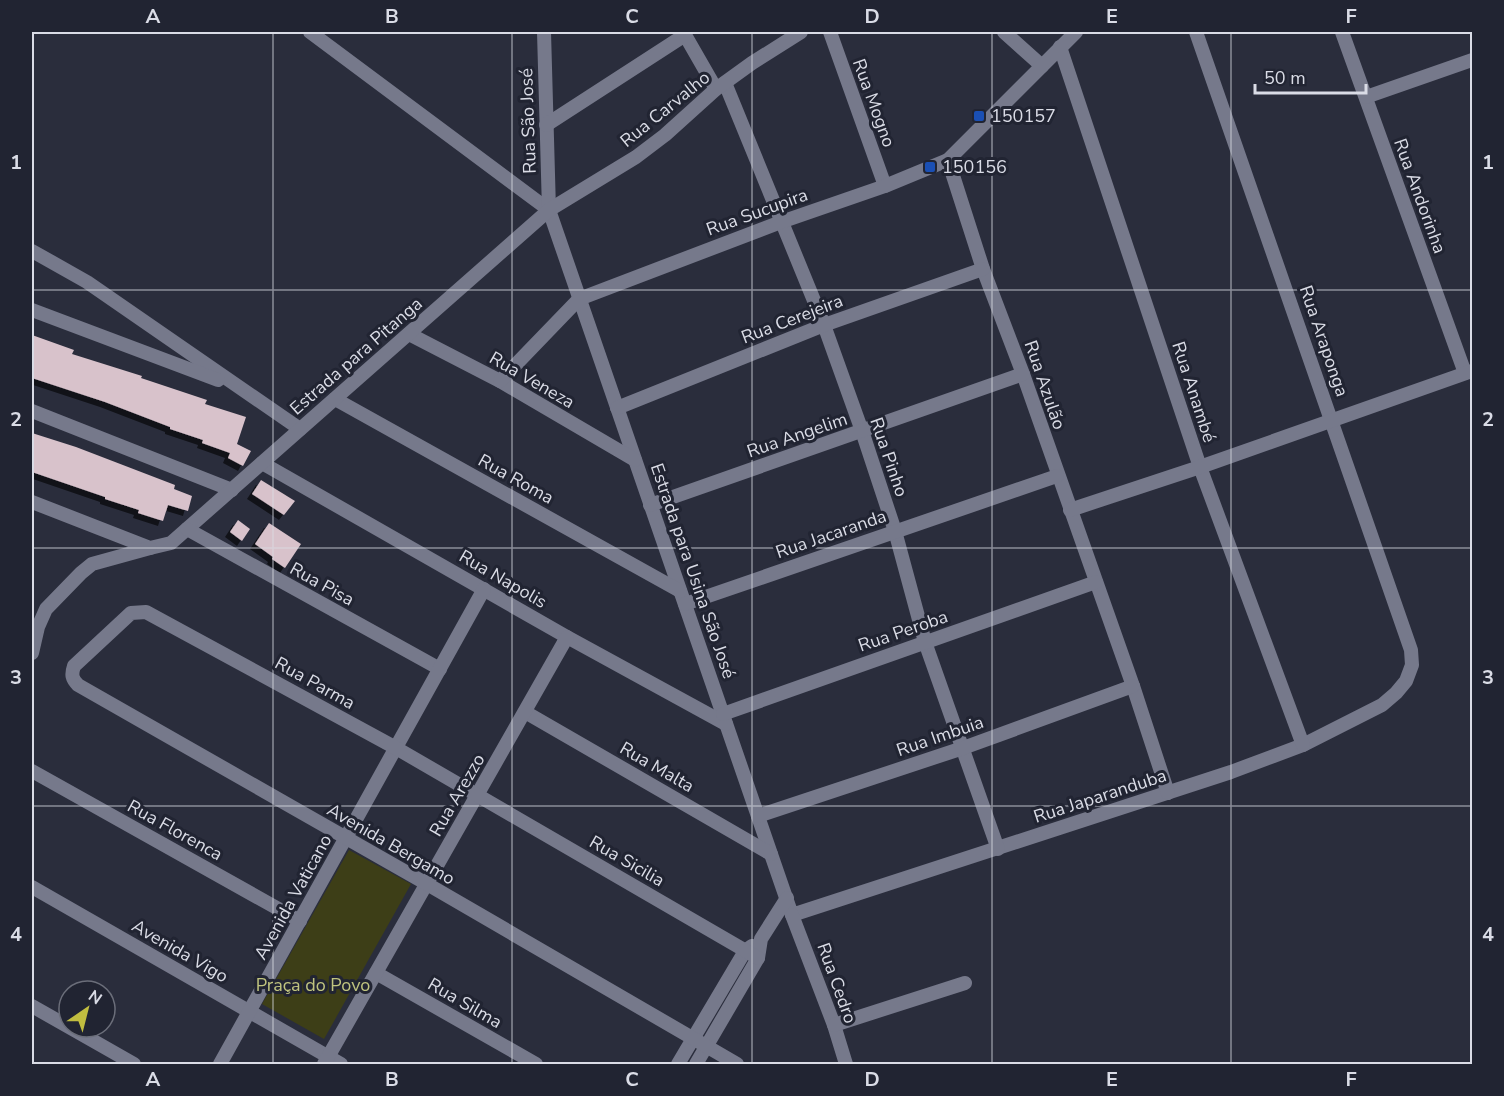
<svg xmlns="http://www.w3.org/2000/svg" width="1504" height="1096" viewBox="0 0 1504 1096" font-family="'Nunito Sans',sans-serif">
<style>
.green{fill:#3d3e17}
.building{fill:#d8c2cb;filter:url(#shadow)}
.lines{fill:none;stroke-linecap:round;stroke-linejoin:round}
.minor{stroke:#76798b;stroke-width:14}
.grid{fill:none;stroke:#dadce6;stroke-width:1.5;stroke-opacity:0.55}
.transit-dot{fill:#1a4fb4;stroke:#212432;stroke-width:2}
.labels{text-anchor:middle;stroke-width:6;stroke-linejoin:round;paint-order:stroke}
.street-label{font-size:18px;fill:#dadce6;stroke:#212432}
.poi-label{font-size:18px;fill:#dadce6;stroke:#212432;text-anchor:start}
.park-label{font-size:18px;fill:#c0c47f;stroke:#212432}
.neatline{fill:none;stroke:#dadce6;stroke-width:2}
.grid-label{font-size:20px;text-anchor:middle;font-weight:bold;fill:#dadce6}
</style>
<defs>
<filter id="shadow"><feDropShadow dx="-5" dy="5" stdDeviation="0" flood-color="#0009"/></filter>
</defs>
<rect width="100%" height="100%" fill="#2a2d3c"/>
<path class="green" d="M349,850l62,34 -87,155 -62,-35z"/>
<g class="building">
<path d="M32,335l42,15 -2,4 70,22 -1,2 66,22 -2,4 41,13 -9,27 14,7 -8,15 -15,-8 2,-5 -28,-10 1,-3 -33,-11v-2l-65,-25 -73,-24z"/>
<path d="M32,433l44,14 99,38 -1,4 18,7 -4,15 -20,-6 -5,16 -25,-8 1,-3 -34,-11v-2l-73,-25z"/>
<path d="M261,480l34,21 -11,14 -32,-21z"/>
<path d="M238,520l12,9 -8,12 -12,-9z"/>
<path d="M269,523l32,21 -16,24 -13,-9 1,-2 -18,-13z"/>
</g>
<g class="lines">
<g class="minor">
<path d="M310,32l239,178"/>
<path d="M544,32l5,178 243,705 439,-143 72,-27 79,-40 14,-12 10,-12 6,-16 -1,-15 -215,-618"/>
<path d="M830,32l55,154"/>
<path d="M1004,32l38,34"/>
<path d="M1342,32l123,341"/>
<path d="M1060,47l140,420 103,278"/>
<path d="M725,83l99,242 38,106 33,100 30,111 73,207"/>
<path d="M1366,97l106,-37"/>
<path d="M546,125l139,-90 31,54"/>
<path d="M948,160l35,109 40,105 110,312 35,107"/>
<path d="M32,251l55,31 213,147"/>
<path d="M32,310l186,70"/>
<path d="M409,334l91,47 135,79"/>
<path d="M500,381l79,-82 202,-77 104,-36 63,-26 128,-128"/>
<path d="M335,399l345,192"/>
<path d="M617,408l207,-83 159,-56"/>
<path d="M32,411l200,79"/>
<path d="M262,463l305,174 159,87"/>
<path d="M32,502l118,46 21,-5 378,-333 87,-53 29,-22 51,-46 36,-26 49,-31"/>
<path d="M650,505l373,-131"/>
<path d="M1070,510l130,-43 272,-96"/>
<path d="M187,529l253,140"/>
<path d="M685,604l372,-128"/>
<path d="M32,653l6,-26 8,-18 35,-36 11,-9 58,-16"/>
<path d="M525,712l246,142"/>
<path d="M723,714l373,-132"/>
<path d="M32,771l268,150"/>
<path d="M758,816l205,-68 170,-62"/>
<path d="M32,887l309,177"/>
<path d="M792,915l42,110 12,39"/>
<path d="M376,973l160,91"/>
<path d="M32,1006l102,58"/>
<path d="M834,1025l131,-42"/>
<path d="M220,1064l264,-475"/>
<path d="M324,1064l243,-427"/>
<path d="M678,1064l67,-113 7,-5"/>
<path d="M696,1064l62,-106 3,-19 26,-41"/>
<path d="M737,1064l-310,-180 -349,-199c-6,-6 -7,-10 -4,-19l57,-53 15,-1 250,136 362,210"/>
</g>
</g>
<path class="grid" d="M273,32v1032M512,32v1032M752,32v1032M992,32v1032M1231,32v1032M32,290h1440M32,548h1440M32,806h1440"/>
<g class="transit-dot">
<rect x="973" y="110" width="12" height="12" rx="3"/>
<rect x="924" y="161" width="12" height="12" rx="3"/>
</g>
<g class="labels">
<g class="street-label">
<text transform="translate(874 103) rotate(70)" y="6">Rua Mogno</text>
<text transform="translate(665 109) rotate(-39)" y="6">Rua Carvalho</text>
<text transform="translate(528 121) rotate(-92)" y="6">Rua São José</text>
<text transform="translate(1420 196) rotate(70)" y="6">Rua Andorinha</text>
<text transform="translate(757 212) rotate(-20)" y="6">Rua Sucupira</text>
<text transform="translate(792 319) rotate(-21)" y="6">Rua Cerejeira</text>
<text transform="translate(1324 341) rotate(71)" y="6">Rua Araponga</text>
<text transform="translate(356 356) rotate(-41)" y="6">Estrada para Pitanga</text>
<text transform="translate(532 380) rotate(30)" y="6">Rua Veneza</text>
<text transform="translate(1045 385) rotate(71)" y="6">Rua Azulão</text>
<text transform="translate(1194 392) rotate(72)" y="6">Rua Anambé</text>
<text transform="translate(797 435) rotate(-19)" y="6">Rua Angelim</text>
<text transform="translate(889 457) rotate(71)" y="6">Rua Pinho</text>
<text transform="translate(516 479) rotate(29)" y="6">Rua Roma</text>
<text transform="translate(831 534) rotate(-19)" y="6">Rua Jacaranda</text>
<text transform="translate(693 571) rotate(71)" y="6">Estrada para Usina São José</text>
<text transform="translate(503 579) rotate(30)" y="6">Rua Napolis</text>
<text transform="translate(322 584) rotate(29)" y="6">Rua Pisa</text>
<text transform="translate(903 631) rotate(-19)" y="6">Rua Peroba</text>
<text transform="translate(315 683) rotate(29)" y="6">Rua Parma</text>
<text transform="translate(940 736) rotate(-19)" y="6">Rua Imbuia</text>
<text transform="translate(657 767) rotate(30)" y="6">Rua Malta</text>
<text transform="translate(457 795) rotate(-60)" y="6">Rua Arezzo</text>
<text transform="translate(1100 796) rotate(-18)" y="6">Rua Japaranduba</text>
<text transform="translate(175 830) rotate(29)" y="6">Rua Florenca</text>
<text transform="translate(391 844) rotate(30)" y="6">Avenida Bergamo</text>
<text transform="translate(627 861) rotate(30)" y="6">Rua Sicilia</text>
<text transform="translate(293 897) rotate(-61)" y="6">Avenida Vaticano</text>
<text transform="translate(180 951) rotate(30)" y="6">Avenida Vigo</text>
<text transform="translate(837 983) rotate(70)" y="6">Rua Cedro</text>
<text transform="translate(465 1003) rotate(30)" y="6">Rua Silma</text>
</g>
<g class="poi-label">
<text x="991" y="122">150157</text>
<text x="942" y="173">150156</text>
</g>
<g class="park-label">
<text x="313" y="991">Praça do Povo</text>
</g>
</g>
<rect width="1504" height="1096" fill="none" stroke="#212432" stroke-width="66"/>
<g transform="translate(87 1009) rotate(35)"><circle r="28" fill="#212432" stroke="#6b6e7a" stroke-width="1.5"/>
<path d="M0-4.5L10 22L0 15L-10 22Z" fill="#c1bd40"/>
<text y="-9" font-size="16" font-weight="bold" text-anchor="middle" fill="#dadce6">N</text>
</g>
<path d="M1255 84v9h111v-9" fill="none" stroke="#dadce6" stroke-width="3"/>
<text x="1264" y="84" font-size="18" fill="#dadce6" stroke="#212432" stroke-width="4.5" paint-order="stroke">50 m</text>
<rect x="33" y="33" width="1438" height="1030" class="neatline"/>
<g class="grid-label">
<text x="153" y="23">A</text>
<text x="392" y="23">B</text>
<text x="632" y="23">C</text>
<text x="872" y="23">D</text>
<text x="1112" y="23">E</text>
<text x="1351" y="23">F</text>
<text x="16" y="169">1</text>
<text x="1488" y="169">1</text>
<text x="16" y="426">2</text>
<text x="1488" y="426">2</text>
<text x="16" y="684">3</text>
<text x="1488" y="684">3</text>
<text x="16" y="941">4</text>
<text x="1488" y="941">4</text>
<text x="153" y="1086">A</text>
<text x="392" y="1086">B</text>
<text x="632" y="1086">C</text>
<text x="872" y="1086">D</text>
<text x="1112" y="1086">E</text>
<text x="1351" y="1086">F</text>
</g>
</svg>
